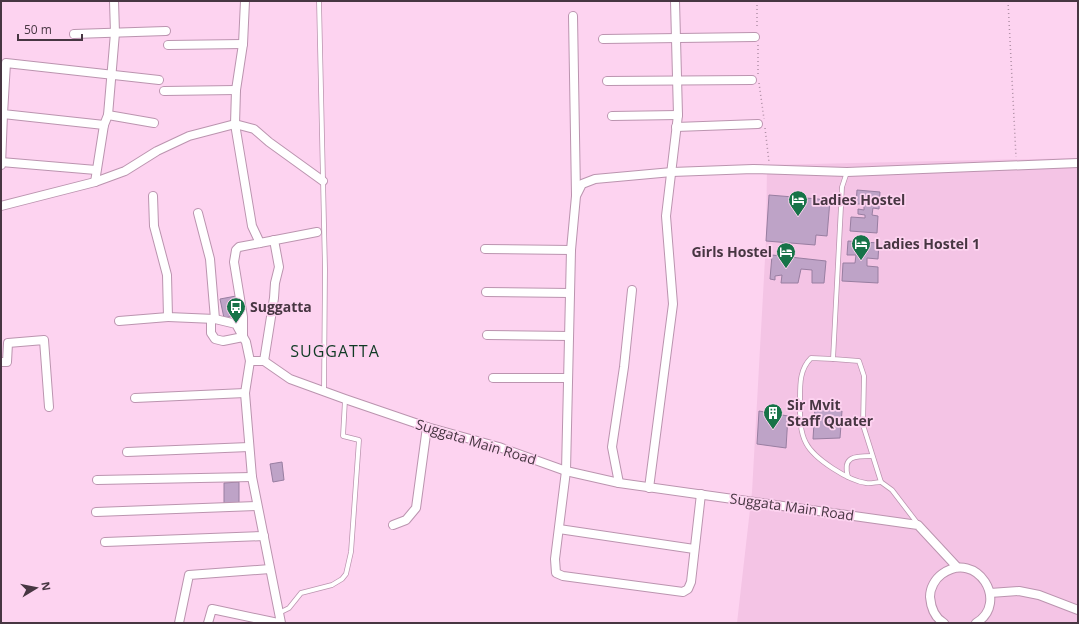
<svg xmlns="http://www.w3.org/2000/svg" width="1079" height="624" viewBox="0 0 1079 624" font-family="'Open Sans',sans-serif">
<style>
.built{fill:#f4c4e5}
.building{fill:#bea3c7;stroke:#987ea1}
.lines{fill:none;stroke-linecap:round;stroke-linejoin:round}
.lane-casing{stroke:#bb94af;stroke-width:5.5}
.street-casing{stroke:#bb94af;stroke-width:10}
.path{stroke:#b090a6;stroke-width:1.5;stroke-dasharray:1 3;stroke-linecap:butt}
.lane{stroke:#fff;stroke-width:4}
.street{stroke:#fff;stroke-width:8}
.labels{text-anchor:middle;stroke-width:3.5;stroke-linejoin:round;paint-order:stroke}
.poi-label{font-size:14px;font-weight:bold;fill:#473642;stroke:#fdd3f0;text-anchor:start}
.street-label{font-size:14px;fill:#473642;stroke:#fdd3f0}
.quarter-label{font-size:16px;letter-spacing:1px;fill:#103a24;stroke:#fdd3f0}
</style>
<rect width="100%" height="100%" fill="#fdd3f0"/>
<path class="built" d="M1078,158v465h-341l15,-131 14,-251 1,-76z"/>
<g class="building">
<path d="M857,190l23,2 -1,17 -6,-1 -1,7 6,1 -1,17 -27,-2 1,-14 14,1v-3l-7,-1v-5l6,1v-6h-8z"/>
<path d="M769,195l61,5 -3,36 -11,-1 -1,10 -49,-4z"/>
<path d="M848,241l31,2 -1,16 -11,-1v8l11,1v16l-36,-2 1,-18h12l1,-8h-9z"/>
<path d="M772,255l54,6 -2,22h-12v-13l-11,-1 -3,14h-17l1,-8 -7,1v4l-5,-1z"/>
<path d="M236,296l3,19 -15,3 -4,-19z"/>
<path d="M815,407l27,4 -2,27 -27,1z"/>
<path d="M759,411l29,5 -2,32 -29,-4z"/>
<path d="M282,462l2,18 -11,2 -3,-18z"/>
<path d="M239,482v23h-15v-22z"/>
</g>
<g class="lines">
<defs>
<g id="lane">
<path d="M319,1l6,268 -1,121"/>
<path d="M847,172l-5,15 -9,172 26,2 5,15 -1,49 18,57 11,8 26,34"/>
<path d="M833,359l-22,-1c-11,11 -11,25 -11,40 0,14 -1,32 6,45 8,16 43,38 60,40 5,1 10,-1 15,-1"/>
<path d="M848,477c-6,-21 7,-21 24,-21"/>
<path d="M279,613l10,-5 12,-15 31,-8 10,-6 4,-5 5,-22 8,-112 -16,-4 2,-36"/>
</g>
<g id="street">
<path d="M245,1l-2,43 -7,46 -1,34 17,102 8,17"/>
<path d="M573,16l3,179"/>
<path d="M74,34l92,-3"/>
<path d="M603,39l152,-2"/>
<path d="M168,45l75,-1"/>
<path d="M607,81l145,-1"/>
<path d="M164,91l72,-1"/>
<path d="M108,115l46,8"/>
<path d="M612,116l66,-1"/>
<path d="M104,125l-101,-11 3,-51 153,17"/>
<path d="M676,127l82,-3"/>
<path d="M1,162l95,8"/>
<path d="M1,165l2,-51"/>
<path d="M95,182l9,-57 4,-10 7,-82 -1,-32"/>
<path d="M153,196l1,30 13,49 1,42 47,2 21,5 10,18 4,19"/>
<path d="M1,206l94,-24 30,-11 32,-20 32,-15 46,-12 19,5 15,13 54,39"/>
<path d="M198,213l12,46 5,60"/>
<path d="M485,249l86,1"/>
<path d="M486,292l84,1"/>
<path d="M211,319v14l4,6 8,2 20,-4v-20l-9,-55 2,-12 3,-3 78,-15"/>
<path d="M119,321l49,-4"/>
<path d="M487,335l82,1"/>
<path d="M264,361l10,-63 1,-15 4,-16 -5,-27"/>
<path d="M1,362h6l1,-19 36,-3 5,67"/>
<path d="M493,378h75"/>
<path d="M135,398l110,-5"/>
<path d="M127,452l122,-5"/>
<path d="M97,480l155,-3"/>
<path d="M619,483l-7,-36 12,-80 8,-77"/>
<path d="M649,488l24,-184 -7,-88 12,-101 -3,-114"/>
<path d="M701,494l-10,88 -3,7 -5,3 -120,-16 -7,-3 -1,-14 11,-88 5,-221 5,-54 6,-12 13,-5 77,-7 81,-3 94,3 231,-9"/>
<path d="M96,512l161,-6"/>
<path d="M393,525l13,-5 10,-12 11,-81"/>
<path d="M559,529l135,20"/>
<path d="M105,542l159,-6"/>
<path d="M990,593l29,-2 20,4 39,15"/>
<path d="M179,623l10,-48 81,-6"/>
<path d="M208,623l4,-14 66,14"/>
<path d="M281,623l-29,-146 -7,-84 5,-32h14l26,18 55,20 82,28 72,20 67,24 53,12 299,42 39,42"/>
<path d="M944,623c-9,-5 -13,-15 -14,-26 0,-9 5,-18 12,-23 35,-25 68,29 34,49"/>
</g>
</defs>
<use href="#lane" class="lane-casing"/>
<use href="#street" class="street-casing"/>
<g class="path">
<path d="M757,1v28"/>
<path d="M1008,1l8,156"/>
<path d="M758,45v30"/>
<path d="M759,83l5,36"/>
<path d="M765,128l4,34"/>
</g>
<use href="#lane" class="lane"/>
<use href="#street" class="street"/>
</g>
<defs>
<symbol id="hotel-pin" viewBox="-11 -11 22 30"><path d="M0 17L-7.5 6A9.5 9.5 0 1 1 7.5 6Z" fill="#177348" stroke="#fdd3f0"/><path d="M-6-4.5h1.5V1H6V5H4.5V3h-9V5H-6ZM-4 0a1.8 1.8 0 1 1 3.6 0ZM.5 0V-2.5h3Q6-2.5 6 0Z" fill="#fff"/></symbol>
<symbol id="bus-pin" viewBox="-11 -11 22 30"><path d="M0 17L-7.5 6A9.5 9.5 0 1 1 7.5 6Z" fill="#177348" stroke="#fdd3f0"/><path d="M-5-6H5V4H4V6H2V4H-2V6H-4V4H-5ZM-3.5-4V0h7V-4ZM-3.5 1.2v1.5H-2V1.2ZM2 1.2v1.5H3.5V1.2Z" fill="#fff"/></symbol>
<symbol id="building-pin" viewBox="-11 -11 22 30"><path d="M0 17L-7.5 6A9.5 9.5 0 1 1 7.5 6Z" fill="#177348" stroke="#fdd3f0"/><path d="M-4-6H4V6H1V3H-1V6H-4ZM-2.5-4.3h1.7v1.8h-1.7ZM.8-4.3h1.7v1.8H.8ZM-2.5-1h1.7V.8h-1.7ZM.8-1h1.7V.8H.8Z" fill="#fff"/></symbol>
</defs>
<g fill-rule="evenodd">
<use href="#hotel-pin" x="787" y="189" width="22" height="30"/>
<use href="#hotel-pin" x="850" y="233" width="22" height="30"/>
<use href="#hotel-pin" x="775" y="241" width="22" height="30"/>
<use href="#bus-pin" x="225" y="296" width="22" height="30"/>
<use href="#building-pin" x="762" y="402" width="22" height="30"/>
</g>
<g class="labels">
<g class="poi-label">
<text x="812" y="205">Ladies Hostel</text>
<text x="875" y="249">Ladies Hostel 1</text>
<text x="772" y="257" text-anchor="end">Girls Hostel</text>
<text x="250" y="312">Suggatta</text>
<text x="787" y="410">Sir Mvit<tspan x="787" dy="16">Staff Quater</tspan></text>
</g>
<g class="street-label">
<text transform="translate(476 442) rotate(17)" y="5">Suggata Main Road</text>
<text transform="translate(792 507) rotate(8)" y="5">Suggata Main Road</text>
</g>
<g class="quarter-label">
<text x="335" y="357">SUGGATTA</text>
</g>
</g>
<rect width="1079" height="624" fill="none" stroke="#473642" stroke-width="4"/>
<g transform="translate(36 588) rotate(80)" stroke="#fdd3f0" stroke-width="3" paint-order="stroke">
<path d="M0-3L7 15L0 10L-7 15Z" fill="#473642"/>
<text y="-6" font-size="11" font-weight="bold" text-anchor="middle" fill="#473642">N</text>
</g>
<path d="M18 34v6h64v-6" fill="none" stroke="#473642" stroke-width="2"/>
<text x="24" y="34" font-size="12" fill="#473642" stroke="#fdd3f0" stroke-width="3" paint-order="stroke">50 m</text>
</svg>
